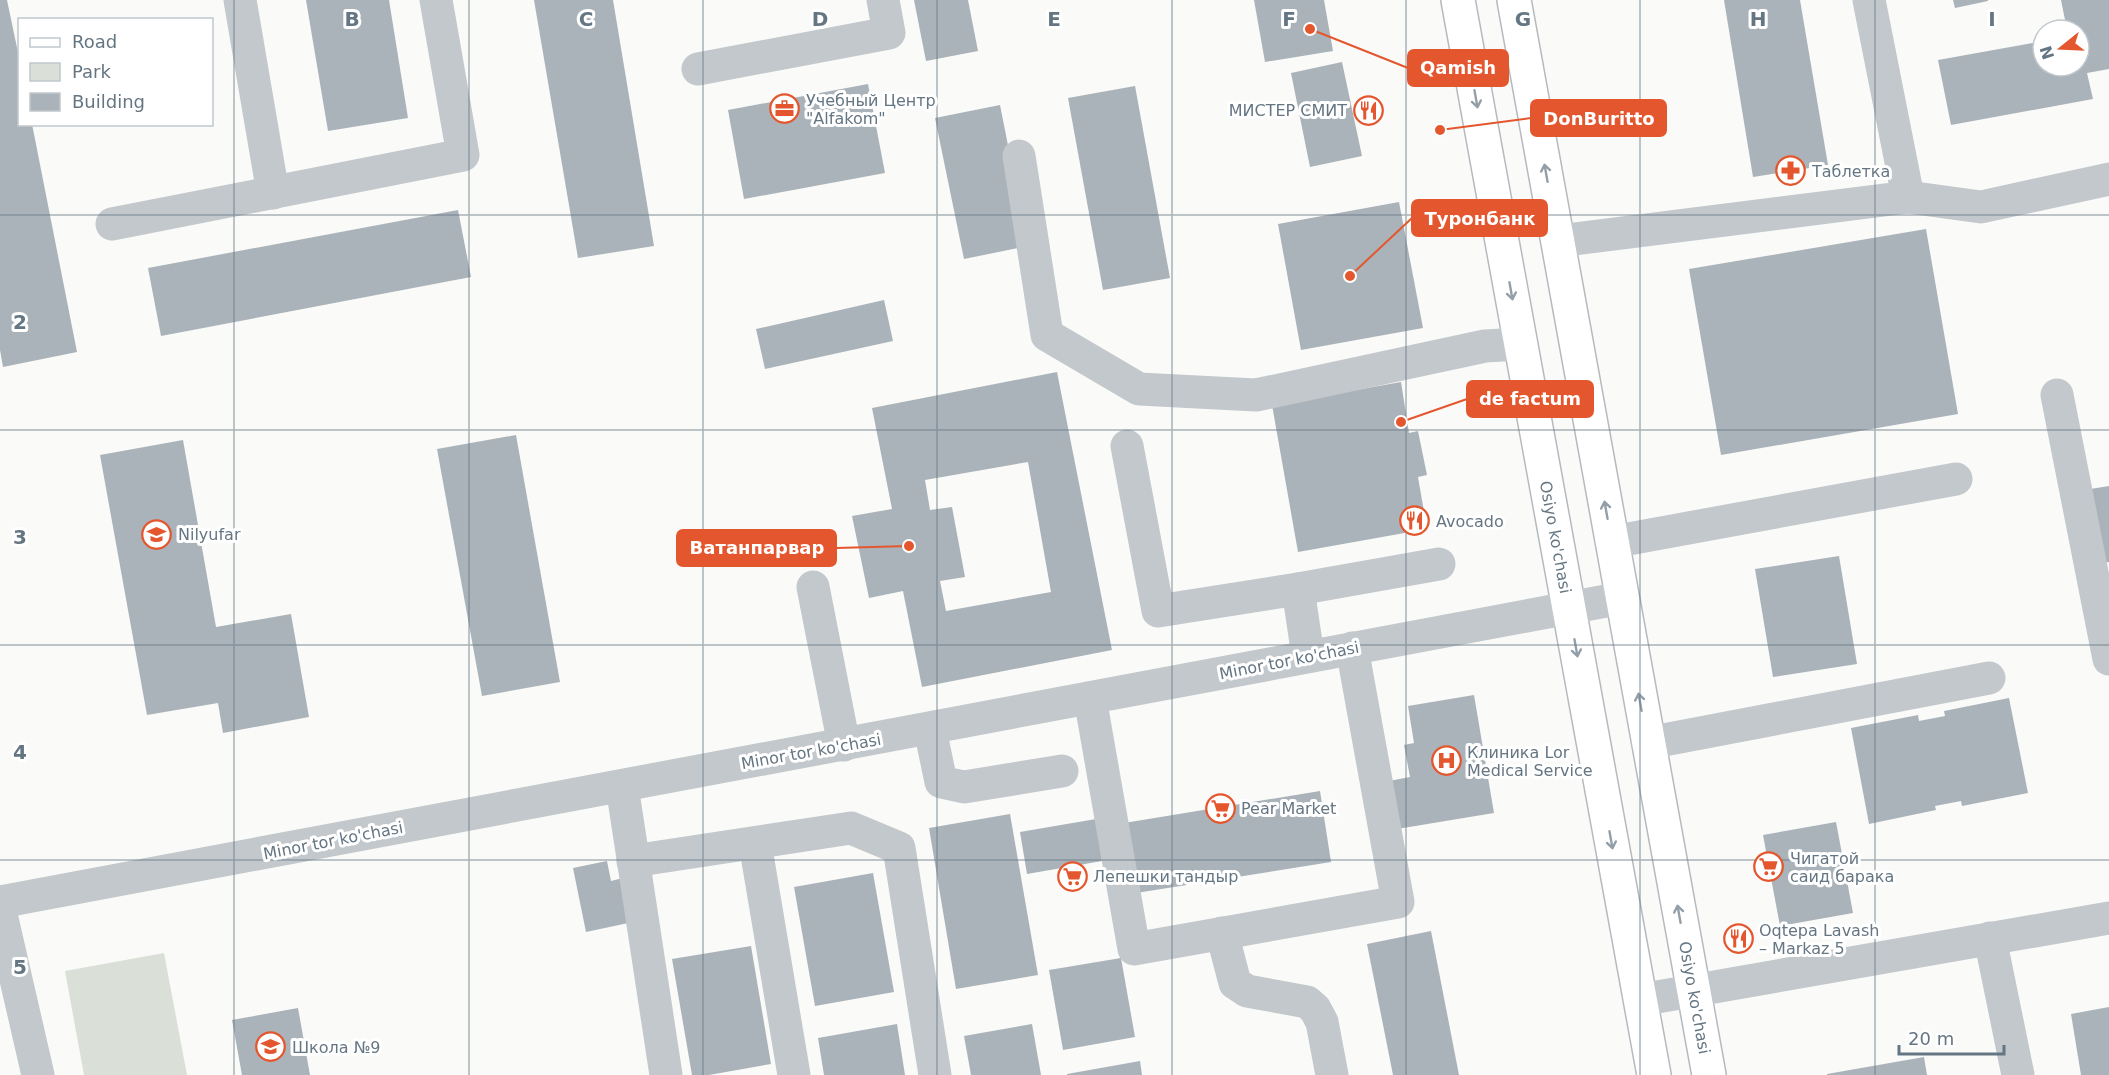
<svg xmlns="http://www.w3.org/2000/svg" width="2109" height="1075" viewBox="0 0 2109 1075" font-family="'DejaVu Sans',sans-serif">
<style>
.green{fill:#dadfd7}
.building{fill:#aab3b9;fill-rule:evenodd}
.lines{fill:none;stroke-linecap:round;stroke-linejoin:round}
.major-casing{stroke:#b5babe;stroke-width:36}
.minor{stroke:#c3c8cc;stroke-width:33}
.major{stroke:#fff;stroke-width:33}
.oneway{stroke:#939fa8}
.grid{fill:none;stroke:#657683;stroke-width:1.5;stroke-opacity:0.55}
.labels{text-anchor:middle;stroke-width:6;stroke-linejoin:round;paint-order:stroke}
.poi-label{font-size:16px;fill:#657683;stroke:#fff;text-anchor:start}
.street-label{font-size:16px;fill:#657683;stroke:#fff}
.grid-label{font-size:20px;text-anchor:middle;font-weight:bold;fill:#657683;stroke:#fff;stroke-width:6;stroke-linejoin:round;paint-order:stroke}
.leader{fill:none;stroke:#e4572e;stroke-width:2}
.callout-dot{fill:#e4572e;stroke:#fff;stroke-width:2}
.callout{fill:#e4572e;stroke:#e4572e;stroke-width:2}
.callout-label{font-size:18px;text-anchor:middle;font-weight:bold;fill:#fff}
</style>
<rect width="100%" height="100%" fill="#fafaf8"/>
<path class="green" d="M164,953l23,122h-103l-19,-104z"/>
<g class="building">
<path d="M0,0h7l13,62v62h12l45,228 -74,15 -3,-17z"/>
<path d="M306,0h83l19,118 -80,13z"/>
<path d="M534,0h79l41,246 -76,12z"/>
<path d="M914,0h54l10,51 -52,10z"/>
<path d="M1254,0h70l9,51 -68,11z"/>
<path d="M1724,0h76l28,165 -75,12z"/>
<path d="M1953,0h35v1l-33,7z"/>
<path d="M2061,0h48v69l-22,4 6,26 -142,26 -13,-65 105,-19v25h36v-36h-12z"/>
<path d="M1342,62l20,94 -52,11 -19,-94z"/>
<path d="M868,84l17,89 -141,26 -16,-89z"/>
<path d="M1135,86l35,192 -67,12 -35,-192z"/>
<path d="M1000,105l28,141 -64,13 -29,-141z"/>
<path d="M1399,202l24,126 -122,22 -23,-126z"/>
<path d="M458,210l13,67 -310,59 -13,-68z"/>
<path d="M1926,229l32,185 -237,41 -32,-186z"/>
<path d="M884,300l9,41 -128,28 -9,-40z"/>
<path d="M1057,372l55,278 -190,37 -19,-96 -34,7 -17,-82 40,-7 -20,-101zM1028,462l23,130 -105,19 -6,-30 25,-4 -13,-70 -22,3 -5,-30z"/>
<path d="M1401,382l8,51 9,-2 9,44 -9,2 9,52 -129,23 -26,-147z"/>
<path d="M516,435l44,247 -78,14 -45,-247z"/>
<path d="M183,440l33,187 75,-13 18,103 -86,16 -5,-30 -71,12 -47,-260z"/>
<path d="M2109,486v76l-11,2 -14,-74z"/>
<path d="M1839,556l18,108 -84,13 -18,-108z"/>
<path d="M1474,695l20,118 -97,16 -8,-48 21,-4 -6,-32 10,-2 -6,-37z"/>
<path d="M2009,698l19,95 -66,13 -1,-5 -26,5 1,4 -67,14 -18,-96 67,-13 1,6 26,-5 -1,-5z"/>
<path d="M1320,791l11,71 -195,31 -12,-70z"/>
<path d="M1010,814l28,161 -82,14 -27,-161z"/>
<path d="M1096,819l6,42 -75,13 -7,-42z"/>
<path d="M1836,822l17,91 -73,13 -17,-91z"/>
<path d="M607,861l4,20 12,-3 10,44 -47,10 -13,-64z"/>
<path d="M873,873l21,119 -79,14 -21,-119z"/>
<path d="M1431,931l28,144h-66l-26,-131z"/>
<path d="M751,946l20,118 -62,11h-17l-20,-116z"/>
<path d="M1121,958l14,79 -72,13 -14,-80z"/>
<path d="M2109,1007v68h-28l-10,-61z"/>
<path d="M298,1008l12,67h-68l-10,-55z"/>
<path d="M897,1024l8,51h-81l-6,-37z"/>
<path d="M1032,1024l9,51h-70l-7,-39z"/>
<path d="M1924,1057l3,18h-100v-1z"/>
<path d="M1140,1061l2,14h-75v-1z"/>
</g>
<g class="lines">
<defs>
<g id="major">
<path id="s1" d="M1458,0l196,1075"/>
<path id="s2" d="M1514,0l195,1075"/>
</g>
</defs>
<use href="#major" class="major-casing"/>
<g class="minor">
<path d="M240,0l33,193"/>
<path d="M1869,0l39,197"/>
<path d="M698,69l191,-36 -6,-33"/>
<path d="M1019,156l28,179 92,54 117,6 229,-49 35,-2"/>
<path d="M112,224l351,-69 -27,-155"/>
<path d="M1558,241l350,-44 73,10 128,-28"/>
<path d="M2057,395l52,264"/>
<path d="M1127,446l31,165 140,-22 10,67"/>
<path d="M1612,542l344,-63"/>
<path d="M813,587l31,158"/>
<path d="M1298,589l141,-25"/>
<path d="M1090,698l44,251 264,-47 -46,-254"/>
<path d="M930,729l11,53 23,5 98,-16"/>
<path d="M1648,743l341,-65"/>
<path d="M622,786l44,289"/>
<path d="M755,843l39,232"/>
<path d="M633,861l218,-33 48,20 36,227"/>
<path d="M0,902l1622,-304"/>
<path d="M0,910l38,165"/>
<path d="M1222,933l13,50 12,8 60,11 8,7 7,13 10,53"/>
<path d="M1990,938l28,137"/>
<path d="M1640,1000l469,-82"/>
</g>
<use href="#major" class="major"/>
</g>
<defs><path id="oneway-shaft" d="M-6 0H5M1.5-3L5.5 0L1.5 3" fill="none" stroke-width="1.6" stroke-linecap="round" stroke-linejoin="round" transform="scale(1.5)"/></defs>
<g class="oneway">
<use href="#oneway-shaft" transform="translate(1476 99) rotate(80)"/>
<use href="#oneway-shaft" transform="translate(1546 173) rotate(-100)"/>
<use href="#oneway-shaft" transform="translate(1511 291) rotate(80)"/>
<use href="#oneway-shaft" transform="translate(1606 510) rotate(-100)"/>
<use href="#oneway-shaft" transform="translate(1576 648) rotate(80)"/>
<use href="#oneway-shaft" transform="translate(1640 702) rotate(-100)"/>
<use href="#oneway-shaft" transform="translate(1611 840) rotate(80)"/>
<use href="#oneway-shaft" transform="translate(1679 914) rotate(-100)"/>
</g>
<path class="grid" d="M234,0v1075M469,0v1075M703,0v1075M937,0v1075M1172,0v1075M1406,0v1075M1640,0v1075M1875,0v1075M0,215h2109M0,430h2109M0,645h2109M0,860h2109"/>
<defs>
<symbol id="office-ring" viewBox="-11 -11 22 22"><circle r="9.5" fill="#fff" stroke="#e4572e" stroke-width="1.5"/><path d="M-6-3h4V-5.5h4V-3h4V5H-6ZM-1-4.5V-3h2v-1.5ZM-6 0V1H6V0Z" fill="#e4572e"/></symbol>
<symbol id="restaurant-ring" viewBox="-11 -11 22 22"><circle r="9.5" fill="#fff" stroke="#e4572e" stroke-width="1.5"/><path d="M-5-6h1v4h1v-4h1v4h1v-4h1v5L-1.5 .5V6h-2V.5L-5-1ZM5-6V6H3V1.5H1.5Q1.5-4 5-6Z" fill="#e4572e"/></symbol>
<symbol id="pharmacy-ring" viewBox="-11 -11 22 22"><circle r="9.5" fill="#fff" stroke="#e4572e" stroke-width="1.5"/><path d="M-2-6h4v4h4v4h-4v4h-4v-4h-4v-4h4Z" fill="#e4572e"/></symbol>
<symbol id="school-ring" viewBox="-11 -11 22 22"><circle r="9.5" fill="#fff" stroke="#e4572e" stroke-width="1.5"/><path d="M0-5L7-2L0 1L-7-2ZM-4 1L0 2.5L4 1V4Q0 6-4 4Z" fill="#e4572e"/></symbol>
<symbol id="hospital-ring" viewBox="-11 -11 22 22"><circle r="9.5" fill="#fff" stroke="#e4572e" stroke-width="1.5"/><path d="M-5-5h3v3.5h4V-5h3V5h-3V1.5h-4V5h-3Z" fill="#e4572e"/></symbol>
<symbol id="supermarket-ring" viewBox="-11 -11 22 22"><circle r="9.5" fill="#fff" stroke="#e4572e" stroke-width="1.5"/><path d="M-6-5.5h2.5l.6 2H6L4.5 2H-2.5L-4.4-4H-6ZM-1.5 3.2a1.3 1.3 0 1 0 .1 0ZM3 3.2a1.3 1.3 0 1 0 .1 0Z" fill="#e4572e"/></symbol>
</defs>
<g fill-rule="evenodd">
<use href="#office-ring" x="768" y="92" width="33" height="33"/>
<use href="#restaurant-ring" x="1352" y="94" width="33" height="33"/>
<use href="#pharmacy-ring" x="1774" y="154" width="33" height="33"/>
<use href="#restaurant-ring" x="1398" y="504" width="33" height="33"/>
<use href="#school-ring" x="140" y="518" width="33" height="33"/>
<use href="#hospital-ring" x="1430" y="744" width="33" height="33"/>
<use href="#supermarket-ring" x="1204" y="792" width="33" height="33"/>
<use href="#supermarket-ring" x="1752" y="850" width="33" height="33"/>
<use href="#supermarket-ring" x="1056" y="860" width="33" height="33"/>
<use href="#restaurant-ring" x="1722" y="922" width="33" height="33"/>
<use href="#school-ring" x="254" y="1030" width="33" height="33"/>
</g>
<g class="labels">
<g class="poi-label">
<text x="806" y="106">Учебный Центр<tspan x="806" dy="18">"Alfakom"</tspan></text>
<text x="1347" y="116" text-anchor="end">МИСТЕР СМИТ</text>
<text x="1812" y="177">Таблетка</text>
<text x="1436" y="527">Avocado</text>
<text x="178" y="540">Nilyufar</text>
<text x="1467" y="758">Клиника Lor<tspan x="1467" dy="18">Medical Service</tspan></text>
<text x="1241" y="814">Pear Market</text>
<text x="1790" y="864">Чигатой<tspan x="1790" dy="18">саид барака</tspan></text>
<text x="1093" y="882">Лепешки тандыр</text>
<text x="1759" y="936">Oqtepa Lavash<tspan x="1759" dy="18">– Markaz 5</tspan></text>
<text x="292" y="1053">Школа №9</text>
</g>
<g class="street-label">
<text dy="6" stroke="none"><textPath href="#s1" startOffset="546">Osiyo ko'chasi</textPath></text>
<text transform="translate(1289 660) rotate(-11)" y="6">Minor tor ko'chasi</text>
<text transform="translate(811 751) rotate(-10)" y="6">Minor tor ko'chasi</text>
<text transform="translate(333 840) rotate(-11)" y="6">Minor tor ko'chasi</text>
<text dy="6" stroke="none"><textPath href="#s2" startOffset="1014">Osiyo ko'chasi</textPath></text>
</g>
</g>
<g class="grid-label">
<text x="352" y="26">B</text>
<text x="586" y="26">C</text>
<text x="820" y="26">D</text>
<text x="1054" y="26">E</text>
<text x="1289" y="26">F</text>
<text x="1523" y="26">G</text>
<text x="1758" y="26">H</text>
<text x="1992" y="26">I</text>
<text x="20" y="329">2</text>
<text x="20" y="544">3</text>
<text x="20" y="759">4</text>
<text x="20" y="974">5</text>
</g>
<path class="leader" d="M1310 29L1408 68M1440 130L1531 118M1350 276L1412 218M1401 422L1467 399M909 546L836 548"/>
<g class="callout-dot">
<circle cx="1310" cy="29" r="6"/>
<circle cx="1440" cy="130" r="6"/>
<circle cx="1350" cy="276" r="6"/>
<circle cx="1401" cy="422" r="6"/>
<circle cx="909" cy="546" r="6"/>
</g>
<g class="callout">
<rect x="1408" y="50" width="100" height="36" rx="6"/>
<rect x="1531" y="100" width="135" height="36" rx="6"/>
<rect x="1412" y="200" width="135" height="36" rx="6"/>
<rect x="1467" y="381" width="126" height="36" rx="6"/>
<rect x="677" y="530" width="159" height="36" rx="6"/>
</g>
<g class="callout-label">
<text x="1458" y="74">Qamish</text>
<text x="1599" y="125">DonBuritto</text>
<text x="1480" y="225">Туронбанк</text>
<text x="1530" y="405">de factum</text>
<text x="757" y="554">Ватанпарвар</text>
</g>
<rect x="18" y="18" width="195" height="108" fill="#ffffff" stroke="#c1c8cd" stroke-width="1.5"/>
<rect x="30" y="38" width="30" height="9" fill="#ffffff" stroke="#c1c8cd" stroke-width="1.5"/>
<text x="72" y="48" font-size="18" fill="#657683">Road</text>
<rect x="30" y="63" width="30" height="18" fill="#dadfd7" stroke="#c1c8cd" stroke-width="1.5"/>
<text x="72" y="78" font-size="18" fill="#657683">Park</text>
<rect x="30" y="93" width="30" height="18" fill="#aab3b9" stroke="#c1c8cd" stroke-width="1.5"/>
<text x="72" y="108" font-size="18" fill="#657683">Building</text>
<g transform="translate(2061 48) rotate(252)"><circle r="28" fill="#ffffff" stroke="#c1c8cd" stroke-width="1.5"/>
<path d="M0-4.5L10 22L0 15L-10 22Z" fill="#e4572e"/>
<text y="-9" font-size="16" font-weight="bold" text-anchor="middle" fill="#657683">N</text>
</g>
<path d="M1899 1045v9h105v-9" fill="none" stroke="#657683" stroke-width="3"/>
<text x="1908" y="1045" font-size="18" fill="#657683" stroke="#ffffff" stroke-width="4.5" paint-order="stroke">20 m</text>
</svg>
